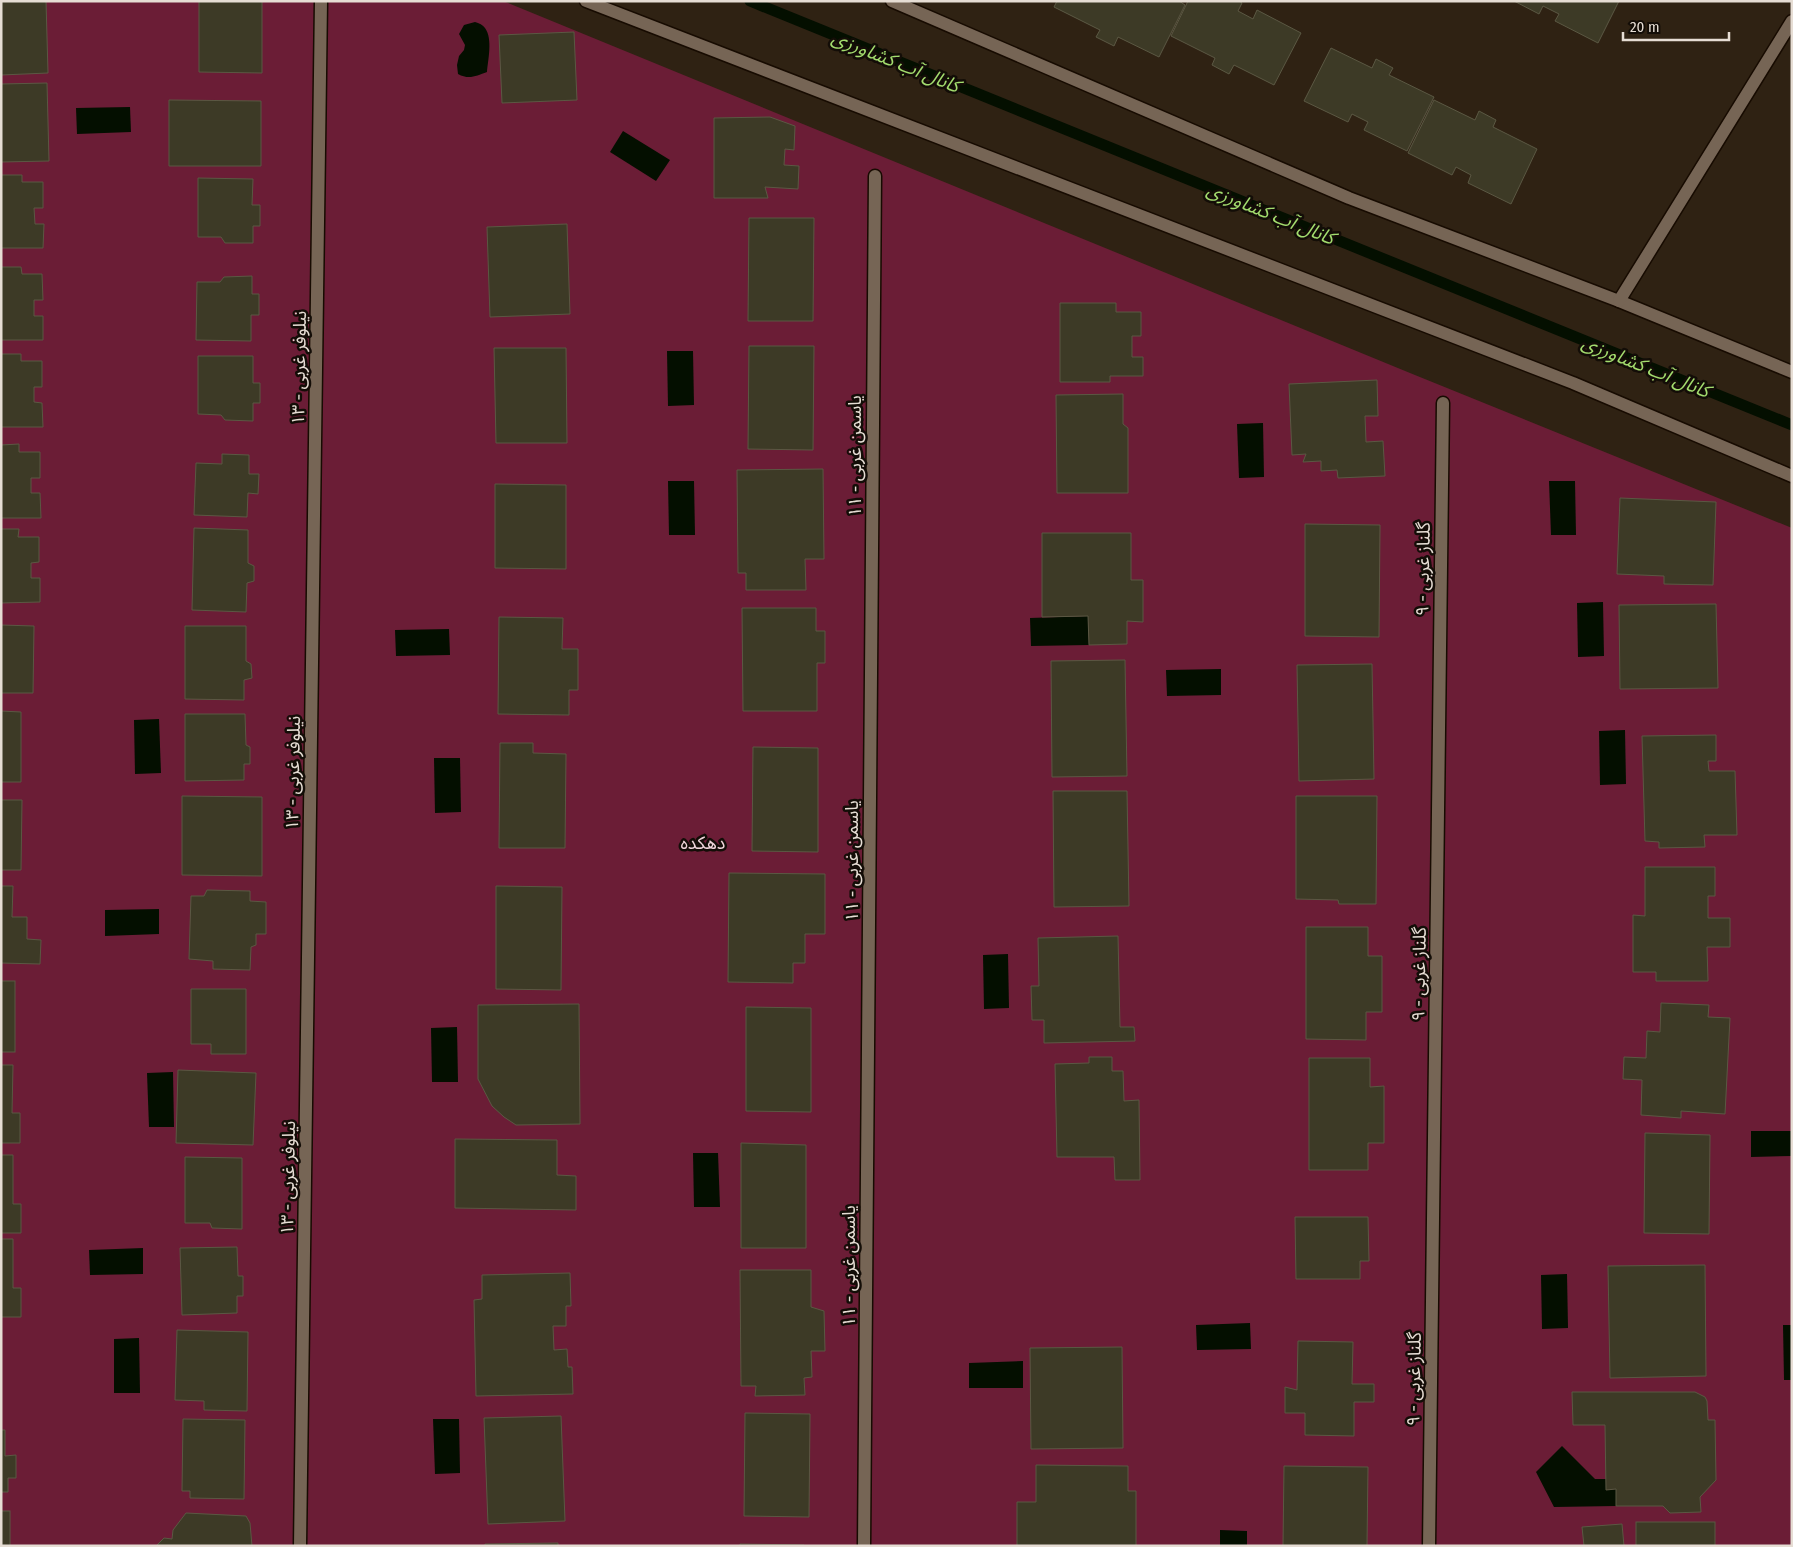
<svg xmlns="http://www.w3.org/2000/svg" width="1793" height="1547" viewBox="0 0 1793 1547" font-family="'Fira Sans Condensed','Noto Sans Arabic',sans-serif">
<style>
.green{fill:#6b1d36}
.water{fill:#040f00}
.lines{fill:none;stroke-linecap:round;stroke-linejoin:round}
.stream{stroke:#040f00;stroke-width:11}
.building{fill:#3d3a26;stroke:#5b5843}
.minor-casing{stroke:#170b01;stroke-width:15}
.minor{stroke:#766555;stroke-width:12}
.labels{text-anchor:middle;stroke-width:5;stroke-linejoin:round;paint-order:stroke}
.street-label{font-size:18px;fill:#e6ddd4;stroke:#130d07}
.park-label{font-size:18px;fill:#efd4d9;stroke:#130d07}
.water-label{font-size:19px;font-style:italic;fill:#a3dc6e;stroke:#130d07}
</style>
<rect width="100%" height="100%" fill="#2f2213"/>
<path class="green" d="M1,1h502l907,372 382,155v1018h-1791z"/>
<g class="water">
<path d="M475,22c4,1 8,3 10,6 8,11 3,32 2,44 -11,4 -18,8 -29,2l-1,-9 2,-9 5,-6 1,-5 -6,-11 5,-9z"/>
<path d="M130,107l1,25 -54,2 -1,-26z"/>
<path d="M623,131l47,29 -14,21 -46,-29z"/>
<path d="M667,351h26l1,54 -26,1z"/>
<path d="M1263,423l1,54 -25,1 -2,-54z"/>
<path d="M668,481h26l1,54h-26z"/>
<path d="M1549,481h26l1,54h-25z"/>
<path d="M1603,602l1,54 -26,1 -1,-54z"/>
<path d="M1088,616l1,29 -58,1 -1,-28z"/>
<path d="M449,629l1,26 -54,1 -1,-26z"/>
<path d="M1221,669v26l-54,1 -1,-26z"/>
<path d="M159,719l2,54 -26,1 -1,-54z"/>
<path d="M1625,730l1,54 -26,1 -1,-54z"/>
<path d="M434,758h26l1,54 -26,1z"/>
<path d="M159,909v25l-54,2v-26z"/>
<path d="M1008,954l1,54 -25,1 -1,-54z"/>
<path d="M457,1027l1,55h-26l-1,-54z"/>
<path d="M173,1072l1,55h-25l-2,-54z"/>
<path d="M1751,1131h41v25l-41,1z"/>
<path d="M693,1153h25l2,54h-26z"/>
<path d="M143,1248v26l-53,1 -1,-25z"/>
<path d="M1567,1274l1,54 -26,1 -1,-54z"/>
<path d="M1250,1323l1,26 -54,1 -1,-25z"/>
<path d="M1783,1325h9v55h-8z"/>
<path d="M139,1338l1,55h-26v-54z"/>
<path d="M1023,1361v27h-54v-25z"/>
<path d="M433,1419h26l1,54 -25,1z"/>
<path d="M1562,1446l33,33h11v11l10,-1v17l-62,1 -18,-35z"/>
<path d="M1220,1530l27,1v15h-27z"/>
</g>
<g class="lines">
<path class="stream" d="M750,1l1042,424"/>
</g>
<g class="building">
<path d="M1,1h45l2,72 -47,2z"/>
<path d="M199,1h63v72l-63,-1z"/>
<path d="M1057,1h122l6,4 -26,52 -41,-20 -4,9 -18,-9 4,-7 -46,-23z"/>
<path d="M1188,1h51l3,2 -4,8 15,8 4,-9 44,23 -27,52 -40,-20 -5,9 -17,-9 3,-7 -44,-22z"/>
<path d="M1514,1h105l-21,42 -43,-22 4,-7 -16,-8 -4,8z"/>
<path d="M574,32l3,68 -75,3 -3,-68z"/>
<path d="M1331,48l41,20 4,-9 17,9 -4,7 45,22 -27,54 -43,-21 4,-8 -16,-8 -4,8 -44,-21z"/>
<path d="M47,83l2,78 -48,1v-78z"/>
<path d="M169,100l92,1v65h-92z"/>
<path d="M1434,100l41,20 4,-9 17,9 -3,7 44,22 -26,55 -43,-21 3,-8 -15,-8 -4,8 -44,-22z"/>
<path d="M770,117l25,9 -1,24 -9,-1 -1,16 15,1 -1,23 -33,-2 3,11h-54v-80z"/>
<path d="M1,175h21v7h21v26h-9l1,16h9l-1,24h-42z"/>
<path d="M198,178l55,1 -1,26h8v21h-7v17h-28l-4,-6h-23z"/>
<path d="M749,218h65l-1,103h-65z"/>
<path d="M567,224l3,90 -80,3 -3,-90z"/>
<path d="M1,267h20l1,7h20l1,26h-9v16h9v24h-42z"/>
<path d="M252,276v18h7v21h-8v26l-55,-1 1,-58h23l4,-5z"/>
<path d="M1060,303h56v9h25v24h-9v21h11v19h-33v6h-50z"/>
<path d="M749,346h65l-1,104 -65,-1z"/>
<path d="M494,348h72l1,95h-71z"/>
<path d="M1,354h20v7h21v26h-8v15l8,1 1,24h-42z"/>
<path d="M198,356h55v27h7v20h-7v18l-28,-1 -4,-5 -23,-1z"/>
<path d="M1377,380l1,36h-13l1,26 17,-1 2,35 -47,2 -1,-8 -16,1v-10l-18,1 3,-8 -14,1 -3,-71z"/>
<path d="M1123,394v30l5,4v65h-71l-1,-98z"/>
<path d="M19,444v8h21v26h-9v15h9l1,25h-40v-73z"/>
<path d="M222,454l27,1v19h10l-1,20 -10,-1 -1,24 -53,-2 2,-52 26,1z"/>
<path d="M823,469l1,90h-19l1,31h-60v-17h-8l-1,-103z"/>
<path d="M495,484l71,1v84l-71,-1z"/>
<path d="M1620,498l96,4 -3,83 -49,-1v-8l-47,-2z"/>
<path d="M1305,524l75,1 -1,112 -74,-1z"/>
<path d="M194,528l54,2v33l6,3v15l-7,2 -1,29 -54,-2z"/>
<path d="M1,529h18l-1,8h21v25l-8,1v15h9v24l-39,1z"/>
<path d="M1042,533h89v47h12v42l-16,-1v23l-38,1 -1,-29 -46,1z"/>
<path d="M1716,604l2,84 -98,1 -1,-84z"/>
<path d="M742,608h74v23h9v32h-8v48h-74z"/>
<path d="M499,617l64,1 -1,31h16v41h-9v25l-71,-1z"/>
<path d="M1,625l33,1 -1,67h-32z"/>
<path d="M185,626h61v35l5,3 1,14 -8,2v20l-59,-1z"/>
<path d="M1125,660l2,116 -75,1 -1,-116z"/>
<path d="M1372,664l2,115 -75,2 -2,-116z"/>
<path d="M1,711l20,1v70h-20z"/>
<path d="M185,714h60l1,31 4,2v17h-6v16l-59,1z"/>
<path d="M1716,735v26h-8l1,10h26l2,64h-33l1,12 -46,1v-6l-14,-1 -3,-105z"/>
<path d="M500,743h33v10l33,1 -1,94h-66z"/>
<path d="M753,747l65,1v104l-66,-1z"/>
<path d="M1053,791h74l2,115 -75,1z"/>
<path d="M182,796l80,1v79l-80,-1z"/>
<path d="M1296,796h81l-1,108h-37l-1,-4 -42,-1z"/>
<path d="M1,800h21l-1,70h-20z"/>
<path d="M1645,867h70v29h-7v22h22v29h-23l1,34h-52v-9h-23v-57l12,1z"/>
<path d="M729,873l96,1v60h-20v29h-12v20l-65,-1z"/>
<path d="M1,886h12l-1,31h15v22l14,1 -1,24 -39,-1z"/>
<path d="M496,886l66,1 -1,103 -65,-1z"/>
<path d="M207,890l43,1v10l16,1v32h-10v11l-5,2 -1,23 -37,-1v-8l-24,-2 2,-63h13z"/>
<path d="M1306,927h62v29h14v56h-16v28l-60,-1z"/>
<path d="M1118,936l2,91h14l1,14 -91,2v-23h-12l-1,-34h8l-1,-48z"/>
<rect x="1" y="981" width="14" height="71"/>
<path d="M191,989h55v65h-35v-10h-20z"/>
<path d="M1661,1003l48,2 -1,12 22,1 -5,96 -44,-3v7l-40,-3 1,-35 -19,-1 1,-22 22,1 1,-27 13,1z"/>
<path d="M579,1004l1,120 -64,1 -12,-8 -12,-11 -14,-27v-74z"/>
<path d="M746,1007l65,1v104l-65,-1z"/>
<path d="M1089,1057h23v14h11l1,30 15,-1 1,80h-25l-1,-23h-57l-2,-93 34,-1z"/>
<path d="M1309,1058h61v29l14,-1v57h-16v27h-59z"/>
<path d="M1,1065h12l-1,48h8v30h-19z"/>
<path d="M178,1070l78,3 -3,72 -77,-2z"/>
<path d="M1645,1133l65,2 -1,99 -65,-1z"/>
<path d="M455,1139l102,1v35l19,1v34l-121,-2z"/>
<path d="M741,1143l65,2v103h-65z"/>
<path d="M1,1155h12v49h8v29h-20z"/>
<path d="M185,1157l57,1v71l-30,-1 -2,-5h-25z"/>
<path d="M1295,1217h73l1,44h-9v18h-64z"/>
<path d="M1,1239h12v49h8v29h-20z"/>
<path d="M237,1247l1,29h5v20h-6v17l-55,2 -2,-67z"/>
<path d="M1705,1265l1,111 -96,2 -2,-112z"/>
<path d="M740,1270h71v37l13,4 1,40h-14l1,26 -8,1 1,17 -50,1 1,-10h-15z"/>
<path d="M570,1273l1,33h-5v20h-13l1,24 13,-1 1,18h4l1,27 -97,2 -2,-96 8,-1v-24z"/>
<path d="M177,1330l71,2 -1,79 -43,-1v-9l-29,-1z"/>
<path d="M1298,1341l55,1 -1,42h22v18h-20v34l-49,-1v-22h-20v-26l12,3z"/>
<path d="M1122,1347l1,101 -92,1 -1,-101z"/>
<path d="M1572,1392h123l10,5 2,4 1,19h7l1,60 -16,17 1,15 -31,1 -7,-7h-47v-17l-10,1 -1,-65h-32z"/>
<path d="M745,1413l65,1 -1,103 -65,-1z"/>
<path d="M561,1416l4,105 -77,3 -4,-106z"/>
<path d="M183,1419l62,1 -1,79 -54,-1v-7h-8z"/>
<path d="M1,1430h4v26l11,-1v23h-8v14h-7z"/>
<path d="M1036,1465l92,1v25h8v55h-119v-44h19z"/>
<path d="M1284,1466l84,1 -1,79h-84z"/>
<rect x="1" y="1511" width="9" height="35"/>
<path d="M186,1513l60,3 4,7 2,23h-96l8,-8 8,1 1,-9z"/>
<rect x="1636" y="1522" width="79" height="24"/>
<path d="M1622,1524l2,22h-40l-2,-19z"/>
<path d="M558,1543v3h-73v-2z"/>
<path d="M740,1544l64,1v1h-64z"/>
</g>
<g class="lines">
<defs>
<g id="minor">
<path d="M586,1l987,382 219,93"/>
<path d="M892,1l457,197 270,103 173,71"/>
<path d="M1619,301l173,-280"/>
<path d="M300,1546l21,-1545"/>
<path d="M864,1546l11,-1370"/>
<path d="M1429,1546l14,-1143"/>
</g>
</defs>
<use href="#minor" class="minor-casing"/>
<use href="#minor" class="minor"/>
</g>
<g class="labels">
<g class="street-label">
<text transform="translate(299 368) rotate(-89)" y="6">نیلوفر غربی - ۱۳</text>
<text transform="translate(855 456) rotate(-90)" y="6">یاسمن غربی - ۱۱</text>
<text transform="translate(1423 569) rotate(-89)" y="6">گلناز غربی - ۹</text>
<text transform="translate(293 773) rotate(-89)" y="6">نیلوفر غربی - ۱۳</text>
<text transform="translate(852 861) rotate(-90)" y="6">یاسمن غربی - ۱۱</text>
<text transform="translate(1419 974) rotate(-89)" y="6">گلناز غربی - ۹</text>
<text transform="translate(288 1178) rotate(-89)" y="6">نیلوفر غربی - ۱۳</text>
<text transform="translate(849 1266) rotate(-90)" y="6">یاسمن غربی - ۱۱</text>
<text transform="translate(1414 1379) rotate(-89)" y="6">گلناز غربی - ۹</text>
</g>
<g class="park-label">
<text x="703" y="849">دهکده</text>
</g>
<g class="water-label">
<text transform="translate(896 61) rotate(22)" y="7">کانال آب کشاورزی</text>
<text transform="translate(1271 213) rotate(22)" y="7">کانال آب کشاورزی</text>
<text transform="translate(1646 366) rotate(22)" y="7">کانال آب کشاورزی</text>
</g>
</g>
<rect width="1793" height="1547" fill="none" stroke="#e6ddd4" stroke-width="5"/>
<path d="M1623 32v8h106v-8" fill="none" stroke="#e6ddd4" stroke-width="2.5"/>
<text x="1630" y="32" font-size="15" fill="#e6ddd4" stroke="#130d07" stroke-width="4" paint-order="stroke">20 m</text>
</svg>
